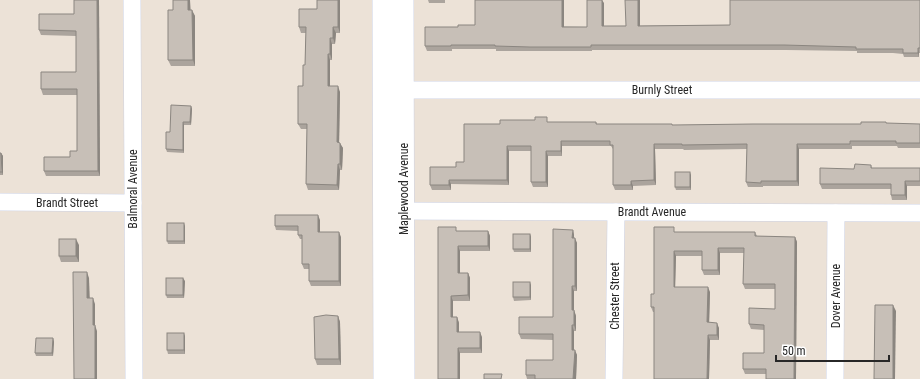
<svg xmlns="http://www.w3.org/2000/svg" width="920" height="379" viewBox="0 0 920 379" font-family="'Roboto Condensed',sans-serif">
<style>
.lines{fill:none;stroke-linecap:round;stroke-linejoin:round}
.minor-casing{stroke:#ccd1e3;stroke-width:18}
.tertiary-casing{stroke:#ccd1e3;stroke-width:22}
.minor{stroke:#fff;stroke-width:17}
.tertiary{stroke:#fff;stroke-width:21}
.wall{fill:#aba49d}
.shaded-wall{fill:#8b8680}
.building{fill:#c7bfb7;stroke:#8b8680}
.labels{text-anchor:middle;stroke-width:3;stroke-linejoin:round;paint-order:stroke}
.street-label{font-size:12px;fill:#272727;stroke:#fff}
</style>
<rect width="100%" height="100%" fill="#ece2d7"/>
<g class="lines">
<defs>
<g id="minor">
<path d="M132,0l2,379"/>
<path d="M391,90h529"/>
<path d="M0,202l133,1"/>
<path d="M392,211l528,2"/>
<path d="M614,379l2,-167"/>
<path d="M835,379l1,-166"/>
</g>
<g id="tertiary">
<path d="M383,0l1,379"/>
<path d="M403,0l1,379"/>
</g>
</defs>
<use href="#minor" class="minor-casing"/>
<use href="#tertiary" class="tertiary-casing"/>
<use href="#minor" class="minor"/>
<use href="#tertiary" class="tertiary"/>
</g>
<g class="wall">
<path d="M74,0h25l1,176h-54l-2,-5 26,-14 7,-6v-56h-34l-2,-6 35,-17v-36l-35,-1 -2,-5 35,-16z"/>
<path d="M340,0v33h-4l-1,11h-3v16h-2v26l10,6 -1,51 4,5 -1,22h-2l-1,20h-31l-2,-6 1,-55h-6l-3,-5 7,-59 1,-32h-5l-2,-6 18,-18z"/>
<path d="M428,0h17v3h-16z"/>
<path d="M920,0v53h-1v4h-15l-1,-3 -10,-1h-36v-2l-71,-1h-194v1h-96v-2h-44v2h-25l-2,-5 33,-19 17,-2 112,2 17,-24v23l126,-1z"/>
<path d="M173,10h18l4,6v50h-24l-3,-6z"/>
<path d="M191,106l1,3 -1,16h-7v28l-17,-1 -1,-3 4,-17z"/>
<path d="M549,122h47l1,2 75,1 248,-1v24h-22l-1,-2h-45v3h-53v37h-36v1h-15l-2,-5 1,-33 -63,1 -1,-1h-28l1,36 -23,1v4h-18l-2,-5v-36l-2,-3h-49v10h-14v31h-15l-2,-5v-31h-22v34l-58,-1v6h-19l-2,-5 34,-23 36,-38z"/>
<path d="M0,153h1l2,3v19h-3z"/>
<path d="M871,165l1,3h48v18h-13v14h-15l-1,-5v-6h-69l-2,-5 34,-15z"/>
<path d="M691,175v15h-15l-1,-3z"/>
<path d="M320,220v12l21,5v49h-30l-2,-5v-12h-5l-2,-5v-25h-2l-2,-4v-4l-22,-1 -1,-4z"/>
<path d="M185,226v18h-17l-1,-3z"/>
<path d="M573,230l1,5v3l3,5v48h-3v19l2,6v15h-2v19l3,5 -1,24h-49l-1,-4 27,-15v-20l-32,-1 -2,-5 34,-17z"/>
<path d="M458,231h30l2,5v15h-30v22h8l2,5v23h-17v16h4l2,6v9l23,5v16h-22l-22,26z"/>
<path d="M676,232h79l2,4 38,1 2,5 -1,137h-30v-5h-21l-2,-5 21,-16v-23l-13,-1 -2,-5 26,-15v-20h-30l-2,-5 1,-31h-24v22h-16l-2,-5v-14h-26l-1,31 35,5 -1,30 10,6v12h-9l-1,39h-55v-67h-1l-2,-5 3,-13z"/>
<path d="M530,234l1,3v15h-17l-1,-3z"/>
<path d="M79,245v17h-18l-2,-6z"/>
<path d="M185,281l-1,17h-17l-1,-3z"/>
<path d="M531,285v15l-17,1 -1,-4z"/>
<path d="M338,316l2,6 1,43h-24l-2,-6z"/>
<path d="M185,336v18h-17l-1,-4z"/>
<path d="M53,338l1,4 -1,14h-17l-1,-3z"/>
</g>
<g class="shaded-wall">
<path d="M97,0h2l1,176 -2,-5z"/>
<path d="M188,0h2l1,16 -3,-6z"/>
<path d="M338,0h2v33l-2,-6z"/>
<path d="M562,0h2v32l-2,-5z"/>
<path d="M602,0l2,3v27l-2,-4z"/>
<path d="M638,0h2v30l-2,-4z"/>
<path d="M192,10l3,6v50l-2,-6z"/>
<path d="M333,27l3,6 -1,11 -2,-6z"/>
<path d="M330,38l2,6v16l-2,-6z"/>
<path d="M918,48l1,5v4l-1,-4z"/>
<path d="M328,54l2,6v32l-2,-6z"/>
<path d="M338,86l2,6 -1,56 -2,-6z"/>
<path d="M191,106l1,3 -1,16 -1,-3z"/>
<path d="M183,122l1,3v28l-1,-3z"/>
<path d="M561,141l1,5v10l-1,-5z"/>
<path d="M340,143l3,5 -1,22 -2,-6z"/>
<path d="M654,144l1,5 1,36 -2,-5z"/>
<path d="M797,144l2,5v37l-2,-5z"/>
<path d="M507,146l2,5v34l-2,-5z"/>
<path d="M546,151l2,5v31l-2,-5z"/>
<path d="M1,153l2,3v19l-1,-3z"/>
<path d="M338,164l2,6 -1,20 -2,-5z"/>
<path d="M690,172l1,3v15l-1,-3z"/>
<path d="M449,180l2,4v6l-2,-5z"/>
<path d="M631,181l2,5v4l-2,-5z"/>
<path d="M905,181l2,5v14l-2,-5z"/>
<path d="M318,215l2,5v17l-2,-5z"/>
<path d="M184,223l1,3v18l-1,-3z"/>
<path d="M573,230l1,5v8l-2,-5z"/>
<path d="M488,231l2,5v15l-2,-5z"/>
<path d="M339,232l2,5v49l-2,-5z"/>
<path d="M530,234l1,3v15l-1,-3z"/>
<path d="M795,237l2,5 -1,137h-2z"/>
<path d="M575,238l2,5v48l-2,-5z"/>
<path d="M76,239l3,6v17l-3,-6z"/>
<path d="M458,246l2,5v27l-2,-5z"/>
<path d="M718,248l2,5v22l-2,-5z"/>
<path d="M674,251l2,5 -1,36 -1,-5z"/>
<path d="M87,272l2,6 1,26 -3,-6z"/>
<path d="M468,273l2,5v23l-2,-6z"/>
<path d="M183,278l2,3 -1,17 -1,-3z"/>
<path d="M530,282l1,3v15l-1,-3z"/>
<path d="M572,286l2,5v25l-2,-6z"/>
<path d="M708,287l2,5 -1,35 -2,-5z"/>
<path d="M451,296l2,5v22l-2,-6z"/>
<path d="M93,298l2,6v21l2,6v48h-2l-2,-54z"/>
<path d="M893,305l3,6 -1,68h-2z"/>
<path d="M574,310l2,6v15l-2,-6z"/>
<path d="M338,316l2,6 1,43 -2,-6z"/>
<path d="M457,317l2,6v14l-2,-5z"/>
<path d="M717,323l2,5v12l-2,-5z"/>
<path d="M572,325l2,6v24l-2,-5z"/>
<path d="M480,332l2,5v16l-2,-5z"/>
<path d="M184,333l1,3v18l-1,-4z"/>
<path d="M708,335l2,5 -1,39h-2z"/>
<path d="M53,338l1,4 -1,14 -1,-3z"/>
<path d="M458,348l2,5v26h-2z"/>
<path d="M575,350l2,5 -1,24h-3z"/>
</g>
<g class="building">
<path d="M74,0h23l1,171h-54v-14h26v-6h7v-62h-36v-17h35v-41l-37,-1v-16h35z"/>
<path d="M173,0h15v10h4l1,50h-25v-50h5z"/>
<path d="M317,0h21v27h-5v11h-3v16h-2v32h10l-1,56 3,1v21h-2l-1,21 -31,-1 1,-60h-9v-38h5v-21h2l1,-38h-7v-18h18z"/>
<path d="M475,0h87v27h25v-27h15v26h24l-1,-26h13v26l92,-1v-25h190v48h-2v5h-15v-4h-47v-2l-72,-2h-193v2h-61l-35,-1v-1h-44v1h-26v-19h33v-2h17z"/>
<path d="M171,105l20,1 -1,16h-7v28l-17,-1v-17h4z"/>
<path d="M535,117h12v5h49v2h76v1l81,-1h108v-2h25v1l34,1v19h-24v-2h-46v3h-53v37h-36v2l-15,-1 1,-38 -65,1v-1h-28v36l-23,1v4h-18v-40h-3v-4h-49v10h-15v31h-15v-36h-24v34h-58v5h-19v-18h26v-5h8v-38h36v-4h35z"/>
<path d="M0,153h1l1,19h-2z"/>
<path d="M855,164l16,1v3h49v13h-15v14h-14v-11h-71v-16l34,1z"/>
<rect x="675" y="172" width="15" height="15"/>
<path d="M275,215h43v17h21v49h-30v-17h-7v-29h-4v-9h-23z"/>
<rect x="167" y="223" width="17" height="18"/>
<path d="M438,227h18v4h32v15h-30v27h10v22l-17,1v21h6v15h23v16h-22v31h-20z"/>
<path d="M654,227h20v5h81v4l40,1 -1,142h-28v-10h-23v-16h21v-28l-15,-1v-16l26,1v-25h-32l1,-36h-26v22h-16v-19h-28v36h34l-1,35 10,1v12h-9l-1,44h-53v-72h-3v-13h3z"/>
<path d="M553,229l20,1 -1,8h3v48h-3v24h2v15h-2v25h3l-2,29h-38v-4h-9v-15h27v-26h-34v-17h34z"/>
<rect x="513" y="234" width="17" height="15"/>
<rect x="59" y="239" width="17" height="17"/>
<path d="M73,272h14v26h6v27h2v54h-21z"/>
<rect x="166" y="278" width="17" height="17"/>
<rect x="513" y="282" width="17" height="15"/>
<path d="M875,305h18v74h-19z"/>
<path d="M326,315l12,1 1,43h-24l-1,-42z"/>
<rect x="167" y="333" width="17" height="17"/>
<path d="M36,338h17l-1,15h-17z"/>
<path d="M484,374h18l-1,5h-17z"/>
</g>
<g class="labels">
<g class="street-label">
<text x="662" y="94">Burnly Street</text>
<text transform="translate(133 189) rotate(-90)" y="4">Balmoral Avenue</text>
<text transform="translate(404 189) rotate(-90)" y="4">Maplewood Avenue</text>
<text x="67" y="207">Brandt Street</text>
<text x="652" y="216">Brandt Avenue</text>
<text transform="translate(615 296) rotate(-90)" y="4">Chester Street</text>
<text transform="translate(836 296) rotate(-90)" y="4">Dover Avenue</text>
</g>
</g>
<path d="M776 355v6h113v-6" fill="none" stroke="#272727" stroke-width="2"/>
<text x="782" y="355" font-size="12" fill="#272727" stroke="#ffffff" stroke-width="3" paint-order="stroke">50 m</text>
</svg>
